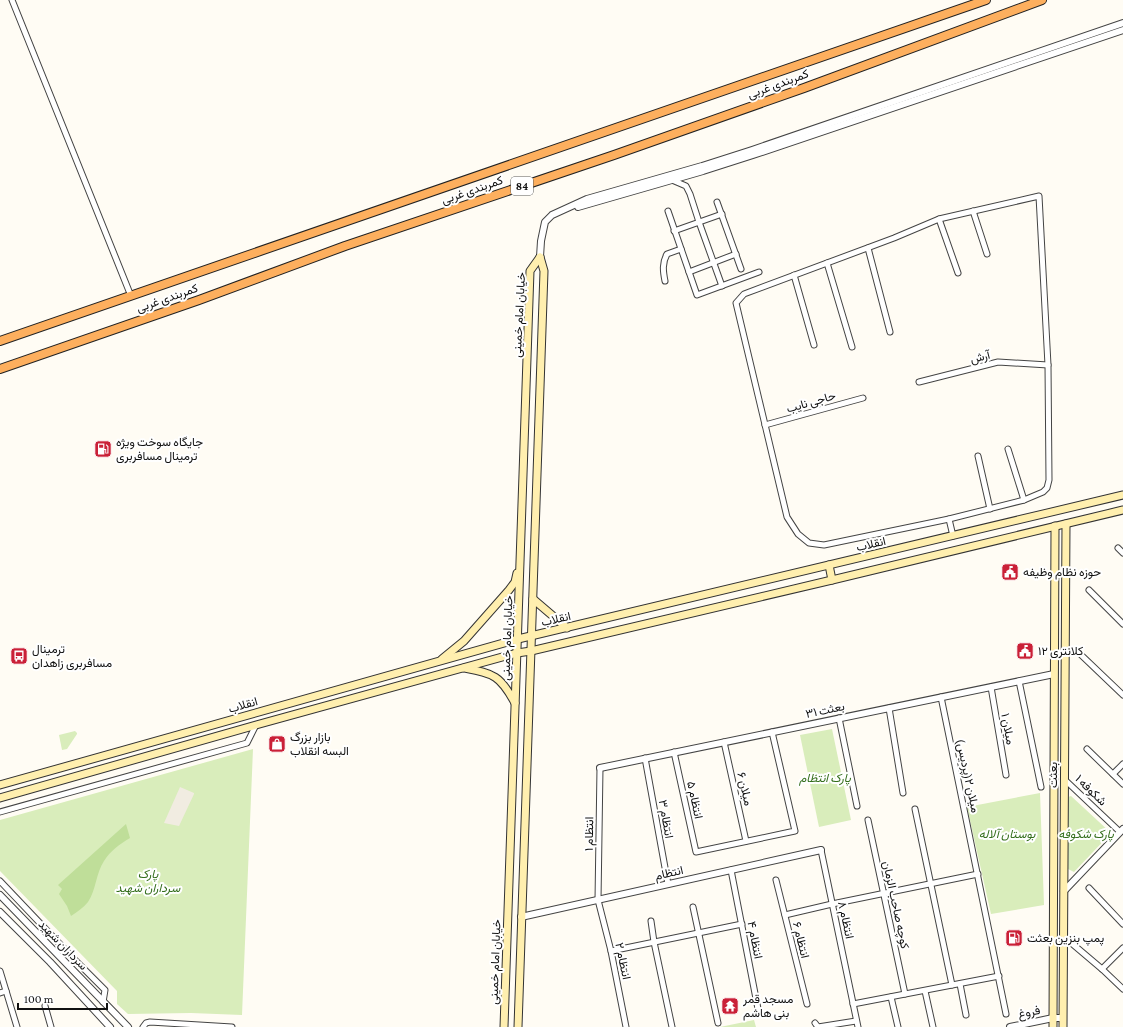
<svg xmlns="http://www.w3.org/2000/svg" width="1123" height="1027" viewBox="0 0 1123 1027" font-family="'Crimson Pro',Vazirmatn,serif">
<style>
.green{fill:#d9edbb}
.forest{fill:#bfde99}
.plaza{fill:#f1ece1}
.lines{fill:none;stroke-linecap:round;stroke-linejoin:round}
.minor-casing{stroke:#444;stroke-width:7}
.tertiary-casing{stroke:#444;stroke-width:8}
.secondary-casing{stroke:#333;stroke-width:9}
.trunk-casing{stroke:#222;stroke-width:10}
.minor{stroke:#fff;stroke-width:5}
.tertiary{stroke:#fff;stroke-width:6}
.secondary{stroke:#ffefaf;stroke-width:7}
.trunk{stroke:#fdaf5e;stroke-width:8}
.labels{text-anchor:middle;stroke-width:4;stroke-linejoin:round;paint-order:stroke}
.shield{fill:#fff;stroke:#585858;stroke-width:1}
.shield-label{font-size:11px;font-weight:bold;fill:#111}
.street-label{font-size:12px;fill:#111;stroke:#fff}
.poi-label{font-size:12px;fill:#111;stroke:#fff;text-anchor:start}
.park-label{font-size:12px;font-style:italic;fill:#346e1c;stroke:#fff}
</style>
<rect width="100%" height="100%" fill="#fffcf4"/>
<g class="green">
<path d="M832,729l19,91 -32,7 -19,-92z"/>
<path d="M75,731l2,2v1l-10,15 -5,1 -3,-15z"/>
<path d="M253,749l-11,266 -51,-2 -63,1 -11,-10v-13l-117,-120v-51z"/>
<path d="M1040,793l4,112 -53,9 -24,-107z"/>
<path d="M1071,796l40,37 -37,39 -6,-3v-72z"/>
<path d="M754,1020l2,7h-36z"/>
</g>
<path class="forest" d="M126,824l4,14c-10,6 -20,13 -26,23 -8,12 -8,29 -16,41 -5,6 -11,10 -17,14l-4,-10 -8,-12 3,-5 -4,-4z"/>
<path class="plaza" d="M180,787l14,6v1l-15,32 -15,-3z"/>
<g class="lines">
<defs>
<g id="minor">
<path d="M12,0l119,296"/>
<path d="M672,180l14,6 4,8 9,28 23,64"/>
<path d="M1039,196l9,169 1,115 -2,8 -4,4 -19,8 -75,19 -125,26 -15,-2 -11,-9 -11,-17 -51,-214 8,-9 150,-56 45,-19z"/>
<path d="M717,202l24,67"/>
<path d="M668,211l29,84 62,-23"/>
<path d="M973,211l14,43"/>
<path d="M939,219l19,54"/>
<path d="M674,231l48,-17"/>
<path d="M868,248l22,84"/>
<path d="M827,263l25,84"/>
<path d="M689,272l47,-18"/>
<path d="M794,275l20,70"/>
<path d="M665,281c-2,-10 -3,-18 2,-27l14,-5"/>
<path d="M919,382l79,-20 50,3"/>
<path d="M765,425l98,-27"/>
<path d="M1008,449l16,51"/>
<path d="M978,456l12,53"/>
<path d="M949,519l4,17"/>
<path d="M1118,548l5,5"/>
<path d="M1089,590l34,34"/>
<path d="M1078,652l45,43"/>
<path d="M1019,681l22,106"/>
<path d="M991,687l15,88"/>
<path d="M941,697l65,317"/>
<path d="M889,708l14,85"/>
<path d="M839,718l18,88"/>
<path d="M724,742l22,99"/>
<path d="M1087,749l36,35"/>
<path d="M674,752l22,100 99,-21 -23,-99"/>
<path d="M645,758l23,126"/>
<path d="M600,768l-2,132 13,51 15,76"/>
<path d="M1113,774l10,-10"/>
<path d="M1064,779l56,53"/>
<path d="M915,809l37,176"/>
<path d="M0,812l247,-69 9,-18"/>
<path d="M868,820l37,174"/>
<path d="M821,850l37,177"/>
<path d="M731,870l28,144"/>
<path d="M776,880l31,124"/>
<path d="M0,881l76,80 29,29 -2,12"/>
<path d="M1089,888l34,36"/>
<path d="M693,907l25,116"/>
<path d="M785,915l47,-11 146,-30"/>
<path d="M651,921l3,21 18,85"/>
<path d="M1069,941l33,28 21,20"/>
<path d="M611,951l131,-27"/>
<path d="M1102,969l21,-21"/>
<path d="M0,971l17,56"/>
<path d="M960,984l6,31"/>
<path d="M925,991l8,36"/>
<path d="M0,993l6,-2"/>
<path d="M891,997l7,30"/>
<path d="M853,1004l146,-28"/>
<path d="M45,1006l6,21"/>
<path d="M815,1023l3,4 38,-6"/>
<path d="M143,1027l3,-4 4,-1 82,5"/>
</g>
<g id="tertiary">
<path d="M578,207l125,-36 50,-16 370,-125"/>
<path d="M540,257l1,-16 4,-19 7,-7 35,-16 115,-33 50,-16 371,-127"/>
<path d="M600,768l454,-94"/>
<path d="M1064,891l59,-62"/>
<path d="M0,895l128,132"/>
<path d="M0,912l50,50 60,65"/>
<path d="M521,917l300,-67"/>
<path d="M1010,1027l43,-9h10"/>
</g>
<g id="secondary">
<path d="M829,565l3,15"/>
<path d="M533,599l34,29"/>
<path d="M442,659l22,-18 45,-51 6,-8 2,-9"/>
<path d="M464,668c30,6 36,7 51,35"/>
<path d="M0,785l518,-146 605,-144"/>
<path d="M0,798l256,-73 261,-72 14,-2 301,-71 291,-70"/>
<path d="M504,1027l26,-756 10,-14"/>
<path d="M518,1027l26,-756 -4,-14"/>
<path d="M1053,1027l2,-501"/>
<path d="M1063,1027l3,-503"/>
</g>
<g id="trunk">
<path d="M0,341l986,-341"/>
<path d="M0,369l199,-69 146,-54 269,-91 190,-67 238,-88"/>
</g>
</defs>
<use href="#minor" class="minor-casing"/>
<use href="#tertiary" class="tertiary-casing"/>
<use href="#secondary" class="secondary-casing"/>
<use href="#trunk" class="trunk-casing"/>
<use href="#minor" class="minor"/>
<use href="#tertiary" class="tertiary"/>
<use href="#secondary" class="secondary"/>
<use href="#trunk" class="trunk"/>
</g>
<defs>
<symbol id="fuel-square" viewBox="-11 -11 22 22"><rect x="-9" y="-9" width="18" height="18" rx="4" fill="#ca2037" stroke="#fff"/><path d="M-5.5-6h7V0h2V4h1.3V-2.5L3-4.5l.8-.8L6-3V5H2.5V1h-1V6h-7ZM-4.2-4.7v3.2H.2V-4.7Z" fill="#fff"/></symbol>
<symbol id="civic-square" viewBox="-11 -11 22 22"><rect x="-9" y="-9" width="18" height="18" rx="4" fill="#ca2037" stroke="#fff"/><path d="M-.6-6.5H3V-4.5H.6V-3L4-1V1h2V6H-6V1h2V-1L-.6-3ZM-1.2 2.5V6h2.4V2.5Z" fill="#fff"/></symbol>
<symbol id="bus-square" viewBox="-11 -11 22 22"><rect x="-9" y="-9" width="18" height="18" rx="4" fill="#ca2037" stroke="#fff"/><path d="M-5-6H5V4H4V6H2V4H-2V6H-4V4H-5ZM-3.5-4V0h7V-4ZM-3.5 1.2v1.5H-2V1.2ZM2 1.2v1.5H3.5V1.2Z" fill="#fff"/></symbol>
<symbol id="shop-square" viewBox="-11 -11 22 22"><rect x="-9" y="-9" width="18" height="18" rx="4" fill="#ca2037" stroke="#fff"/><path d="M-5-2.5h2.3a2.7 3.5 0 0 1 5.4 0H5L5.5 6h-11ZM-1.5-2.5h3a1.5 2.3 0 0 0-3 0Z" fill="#fff"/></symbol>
<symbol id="temple-square" viewBox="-11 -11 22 22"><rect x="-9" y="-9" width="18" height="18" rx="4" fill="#ca2037" stroke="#fff"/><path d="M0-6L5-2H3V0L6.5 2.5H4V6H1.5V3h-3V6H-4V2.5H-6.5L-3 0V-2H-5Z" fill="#fff"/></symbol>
</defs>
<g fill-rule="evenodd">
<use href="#fuel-square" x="93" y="439" width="20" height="20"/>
<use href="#civic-square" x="1000" y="562" width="20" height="20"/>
<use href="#civic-square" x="1015" y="641" width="20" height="20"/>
<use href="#bus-square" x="9" y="646" width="20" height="20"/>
<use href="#shop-square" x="267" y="734" width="20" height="20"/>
<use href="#fuel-square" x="1004" y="928" width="20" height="20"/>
<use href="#temple-square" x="720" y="996" width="20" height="20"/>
</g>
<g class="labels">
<rect class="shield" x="511" y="177" width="22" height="18" rx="3"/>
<g class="shield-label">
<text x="522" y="190">84</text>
</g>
<g class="street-label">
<text transform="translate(778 84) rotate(-20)" y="4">کمربندی غربی</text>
<text transform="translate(472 190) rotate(-19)" y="4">کمربندی غربی</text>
<text transform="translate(167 298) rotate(-19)" y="4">کمربندی غربی</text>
<text transform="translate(519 315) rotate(-87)" y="4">خیابان امام خمینی</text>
<text transform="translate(980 357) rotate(-14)" y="4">آرش</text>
<text transform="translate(811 402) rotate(-16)" y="4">حاجی نایب</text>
<text transform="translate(871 544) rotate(-13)" y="4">انقلاب</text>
<text transform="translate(556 619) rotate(-13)" y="4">انقلاب</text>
<text transform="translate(507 638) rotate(-88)" y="4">خیابان امام خمینی</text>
<text transform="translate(243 705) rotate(-16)" y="4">انقلاب</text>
<text transform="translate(825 710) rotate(-12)" y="4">بعثت ۳۱</text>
<text transform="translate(1008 729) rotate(80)" y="4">میلان ۱</text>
<text transform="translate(1053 775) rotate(-90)" y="4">بعثت</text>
<text transform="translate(968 776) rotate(78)" y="4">میلان ۲(پردیس)</text>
<text transform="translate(745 789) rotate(77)" y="4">میلان ۶</text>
<text transform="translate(1091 790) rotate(44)" y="4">شکوفه ۱</text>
<text transform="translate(695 800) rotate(78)" y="4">انتظام ۵</text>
<text transform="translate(666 819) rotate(80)" y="4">انتظام ۳</text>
<text transform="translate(589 834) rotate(-89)" y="4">انتظام ۱</text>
<text transform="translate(669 873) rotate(-13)" y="4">انتظام</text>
<text transform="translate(896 905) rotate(78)" y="4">کوچه صاحب الزمان</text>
<text transform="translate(846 920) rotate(78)" y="4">انتظام ۸</text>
<text transform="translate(755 940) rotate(79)" y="4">انتظام ۴</text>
<text transform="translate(801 940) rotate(76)" y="4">انتظام ۶</text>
<text transform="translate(63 945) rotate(46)" y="4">سرداران شهید</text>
<text transform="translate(623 961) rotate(78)" y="4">انتظام ۲</text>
<text transform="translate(495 962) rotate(-88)" y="4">خیابان امام خمینی</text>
<text transform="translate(1029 1012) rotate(-12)" y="4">فروغ</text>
</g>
<g class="poi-label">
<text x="116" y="446">جایگاه سوخت ویژه<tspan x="116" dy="14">ترمینال مسافربری</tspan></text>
<text x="1023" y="576">حوزه نظام وظیفه</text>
<text x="32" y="653">ترمینال<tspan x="32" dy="14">مسافربری زاهدان</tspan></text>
<text x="1038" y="655">کلانتری ۱۲</text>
<text x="290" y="741">بازار بزرگ<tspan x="290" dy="14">البسه انقلاب</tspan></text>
<text x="1027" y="942">پمپ بنزین بعثت</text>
<text x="743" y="1003">مسجد قمر<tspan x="743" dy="14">بنی هاشم</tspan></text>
</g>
<g class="park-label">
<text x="825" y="782">پارک انتظام</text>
<text x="1007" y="838">بوستان آلاله</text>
<text x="1086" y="838">پارک شکوفه</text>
<text x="148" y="878">پارک<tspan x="148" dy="14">سرداران شهید</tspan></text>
</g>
</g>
<path d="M18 1003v6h89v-6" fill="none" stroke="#111111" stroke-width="2"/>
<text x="24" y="1003" font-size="12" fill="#111111" stroke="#ffffff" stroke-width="3" paint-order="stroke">100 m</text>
</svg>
